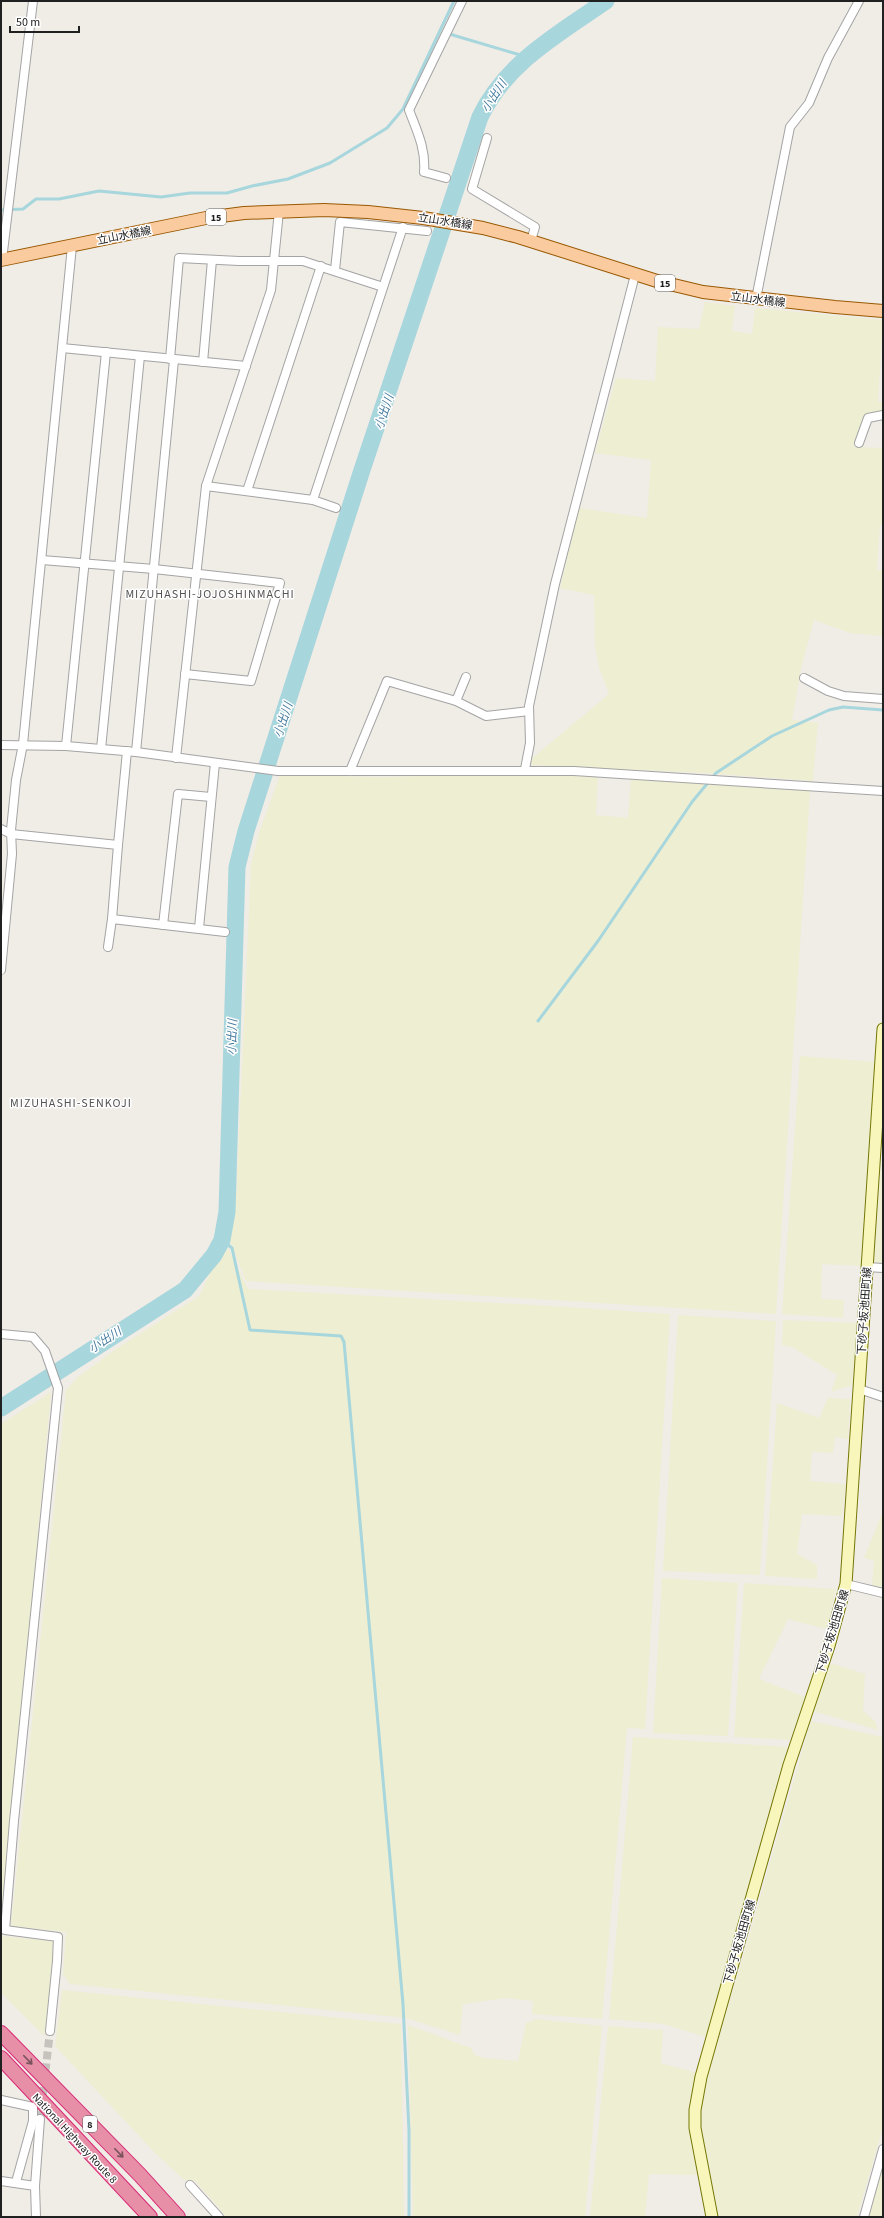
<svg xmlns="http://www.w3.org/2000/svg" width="884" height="2218" viewBox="0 0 884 2218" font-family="'Source Sans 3','Noto Sans JP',sans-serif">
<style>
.farmland{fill:#eeeed2}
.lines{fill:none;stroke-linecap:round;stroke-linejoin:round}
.stream{stroke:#a7d6dd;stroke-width:3}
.river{stroke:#a7d6dd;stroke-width:17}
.street-tunnel{stroke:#c6c3be;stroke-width:8;stroke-dasharray:8 4;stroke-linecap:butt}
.street-casing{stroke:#a4a4a4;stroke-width:10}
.secondary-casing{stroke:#757706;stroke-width:13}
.primary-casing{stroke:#995902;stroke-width:14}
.highway-casing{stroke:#d92876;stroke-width:16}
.street{stroke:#fff;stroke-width:8}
.secondary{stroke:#f9f6bb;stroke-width:11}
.primary{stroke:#fbcba0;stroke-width:12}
.highway{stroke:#e68fa7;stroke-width:14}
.oneway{stroke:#79525d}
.labels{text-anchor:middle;stroke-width:3;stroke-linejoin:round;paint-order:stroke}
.shield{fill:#fff;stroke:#636363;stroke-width:1}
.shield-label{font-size:10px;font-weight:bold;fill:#202020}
.street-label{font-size:11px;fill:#202020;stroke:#fff}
.water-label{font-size:12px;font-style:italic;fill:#467b9f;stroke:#fff}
.neighbourhood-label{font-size:12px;letter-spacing:1px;fill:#535353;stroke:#fff}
</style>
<rect width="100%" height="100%" fill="#f0ece6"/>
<g class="farmland">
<path d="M705,302l30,4 -3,25 20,3 3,-26 128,12 -5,82h5v11l-17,2 -13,32 30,1v77h-3l-3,45h6v66l-33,-3 -36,-13 -12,44 -10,56 26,3 -5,58 -109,-8 -173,-8v-6l78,-65 -10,-26 -4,-22 -1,-51 -34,-7 19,-80 68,10 4,-58 -56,-7 21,-75 39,3 3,-54 41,2z"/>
<path d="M549,773l49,4 -2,38 32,3 3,-39 179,12 -34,523 -530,-33 -17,-43 7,-38 15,-336 8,-31 21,-58 101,2z"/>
<path d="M800,1056l76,6 -15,204 -39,-2 -1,35 23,1 -1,18 -61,-4z"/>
<path d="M881,1165h2v99l-11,-1z"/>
<path d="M228,1248l20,41 304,17 118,8 -25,415 -18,-1 -25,291 -70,-5 1,-13 -27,-3 -43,6 -3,31 -54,-17 -336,-34 -7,-10 3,-42 -55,-6 55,-536 11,-12 39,-29 83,-53 20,-41z"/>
<path d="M678,1315l98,6 -16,254 -97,-4z"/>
<path d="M783,1320l75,3 -6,62 -21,7 6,-17 -45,-28 -10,-2z"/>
<path d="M51,1392l-30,326 -20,202v-496z"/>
<path d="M828,1398l22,1 -2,40 -13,-2 -2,16 -21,-1 -2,29 36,3 -4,32 -40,-2 -5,40 20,11v14l-52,-3 12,-173 42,15z"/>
<path d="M883,1511v78l-11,-3 2,-25 -10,-3z"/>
<path d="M662,1578l76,5 -10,153 -75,-3z"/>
<path d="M744,1583l92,6 -9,40 -39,-10 -29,60 46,18 -15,43 -56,-3z"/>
<path d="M830,1663l35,11 -2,37 12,10 3,9 -65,-19z"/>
<path d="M811,1721l72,16v390l-26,90h-141l-15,-84 1,-27 5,-30 39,-129z"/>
<path d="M633,1737l155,10 -82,290 -43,-13 -54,-5z"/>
<path d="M1,1936l52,5v34l-9,61 -43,-43z"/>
<path d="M62,1990l339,34 3,193h-181l1,-3 -29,-33 -11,-1 -30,-28 -99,-106z"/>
<path d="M536,2019l66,7 -17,191h-172l-5,-192 63,23 4,7 9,3 34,3 8,-38z"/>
<path d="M608,2026l55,4 -2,33 36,10 -9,35 9,67 -48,-1 -4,43h-55z"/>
<path d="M883,2163v54h-15z"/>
</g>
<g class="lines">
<g class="stream">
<path d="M446,33l81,24"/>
<path d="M1,210l22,-1 13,-10h23l40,-8 62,6 29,-4h37l25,-7 36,-7 42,-16 57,-35 16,-19 51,-108"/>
<path d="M538,1021l60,-80 94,-139 24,-29 56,-37 57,-26 14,-3 40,3"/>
<path d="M222,1240l10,8 18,82 91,6 3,6 59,662 6,127v86"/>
</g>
<path class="river" d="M1,1408l184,-118 29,-35 8,-15 5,-28 10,-345 9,-36 116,-361 118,-353c26,-54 78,-83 126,-116"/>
<path class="street-tunnel" d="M40,2119l10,-88"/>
<defs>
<g id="street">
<path d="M487,138l-15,51 63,38 -4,14"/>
<path d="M446,178l-22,-6c2,-23 -7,-41 -15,-62l53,-109"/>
<path d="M2,260l31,-259"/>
<path d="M335,270l5,-48 87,9"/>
<path d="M756,299l34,-172 19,-24 19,-45 31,-57"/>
<path d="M62,348l184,18"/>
<path d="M170,359l9,-101 60,3h64l80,26"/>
<path d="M203,362l9,-102"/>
<path d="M859,443l9,-25 15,-3"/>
<path d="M206,486l107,14 23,8"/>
<path d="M247,491l74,-225"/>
<path d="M313,500l90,-273"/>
<path d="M42,560l112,9 126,14 -29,98 -66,-7"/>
<path d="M466,677l-10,24 30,15 43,-5"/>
<path d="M804,678l24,13 16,5 39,3"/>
<path d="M1,745l65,1 70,6 142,19h296l309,20"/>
<path d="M66,746l40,-394"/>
<path d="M101,749l39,-393"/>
<path d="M136,752l38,-392"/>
<path d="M176,758l30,-272 65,-196 8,-79"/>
<path d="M525,769l5,-26 -1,-37 26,-122 80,-309"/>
<path d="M350,771l37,-90 69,20"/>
<path d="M1,829l10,5 107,11 -6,74"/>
<path d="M118,845l9,-94"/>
<path d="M163,925l15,-131 33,3"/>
<path d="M199,928l16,-165"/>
<path d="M108,947l4,-28 113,13"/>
<path d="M1,970l11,-116 -1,-24 5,-50 7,-36 49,-498"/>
<path d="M867,1267l16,1"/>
<path d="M1,1334l32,3 12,14 13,37 -44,433 -9,109 53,7 -1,24 -7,70"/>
<path d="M859,1389l24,8"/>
<path d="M846,1584l37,9"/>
<path d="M1,2100l32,7v14l-17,61"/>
<path d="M1,2181l34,5"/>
<path d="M190,2185l29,32"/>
<path d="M36,2217l-1,-31 5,-67"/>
<path d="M864,2217l19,-68"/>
</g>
<path id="secondary" d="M712,2217l-17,-89v-18l6,-33 88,-312 40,-119 17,-62 37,-555"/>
<path id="primary" d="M1,260l205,-42 38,-5 80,-3 44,2 55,6 60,10 35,9 139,44 46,11 132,15 48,4"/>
<g id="highway">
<path d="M1,2033l139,142 38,42"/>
<path d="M1,2058l149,159"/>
</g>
</defs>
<use href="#street" class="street-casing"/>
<use href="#secondary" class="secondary-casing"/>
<use href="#primary" class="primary-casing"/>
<use href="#highway" class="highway-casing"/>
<use href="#street" class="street"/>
<use href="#secondary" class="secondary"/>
<use href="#primary" class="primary"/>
<use href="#highway" class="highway"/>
</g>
<defs><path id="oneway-shaft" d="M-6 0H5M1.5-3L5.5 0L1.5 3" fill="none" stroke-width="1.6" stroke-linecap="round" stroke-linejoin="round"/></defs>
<g class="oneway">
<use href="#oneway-shaft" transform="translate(28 2060) rotate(46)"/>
<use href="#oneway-shaft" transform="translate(119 2153) rotate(46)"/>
</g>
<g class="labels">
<g class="shield">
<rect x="206" y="209" width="20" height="16" rx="3"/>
<rect x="655" y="275" width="20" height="16" rx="3"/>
<rect x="83" y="2116" width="14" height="16" rx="3"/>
</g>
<g class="shield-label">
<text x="216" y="221">15</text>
<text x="665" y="287">15</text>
<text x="90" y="2128">8</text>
</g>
<g class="street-label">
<text transform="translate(445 221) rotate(9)" y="4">立山水橋線</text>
<text transform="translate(124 235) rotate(-11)" y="4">立山水橋線</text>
<text transform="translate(758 299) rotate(7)" y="4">立山水橋線</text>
<text transform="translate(864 1311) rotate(-86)" y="4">下砂子坂池田町線</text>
<text transform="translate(832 1632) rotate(-73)" y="4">下砂子坂池田町線</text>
<text transform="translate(739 1942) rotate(-74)" y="4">下砂子坂池田町線</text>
<text transform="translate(75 2138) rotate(47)" y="4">National Highway Route 8</text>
</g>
<g class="water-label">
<text transform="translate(494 96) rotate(-57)" y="4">小出川</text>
<text transform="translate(384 412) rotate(-72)" y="4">小出川</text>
<text transform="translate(283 720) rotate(-72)" y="4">小出川</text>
<text transform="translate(232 1037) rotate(-88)" y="4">小出川</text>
<text transform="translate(105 1340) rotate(-33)" y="4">小出川</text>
</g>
<g class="neighbourhood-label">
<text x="210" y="598">MIZUHASHI-JOJOSHINMACHI</text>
<text x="71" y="1107">MIZUHASHI-SENKOJI</text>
</g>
</g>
<rect width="884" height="2218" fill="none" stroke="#202020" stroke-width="4"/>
<path d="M10 26v6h69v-6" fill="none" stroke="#202020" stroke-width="2"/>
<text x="16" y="26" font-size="12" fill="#202020" stroke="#ffffff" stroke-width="3" paint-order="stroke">50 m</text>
</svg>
